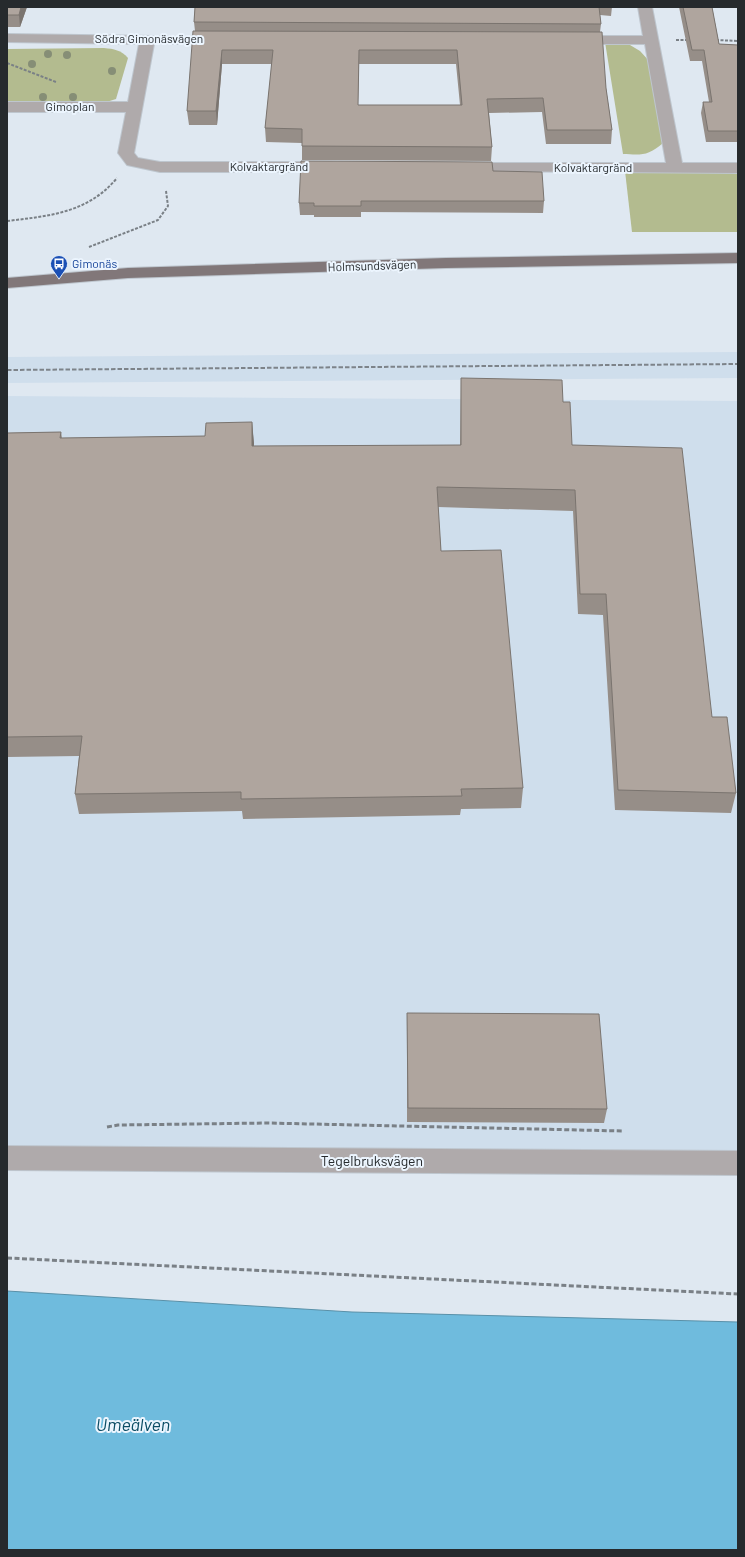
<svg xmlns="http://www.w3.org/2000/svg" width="745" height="1557" viewBox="0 0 745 1557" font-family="Barlow,sans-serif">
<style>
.built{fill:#cfdeec}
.green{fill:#b3bb8f}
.water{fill:#6fbbdd;stroke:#5990a8}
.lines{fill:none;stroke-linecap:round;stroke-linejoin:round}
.minor-casing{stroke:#bec6ce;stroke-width:2}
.major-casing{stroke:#bec6ce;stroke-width:2}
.path-far1{stroke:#7a8086;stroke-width:2;stroke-dasharray:3 1.5;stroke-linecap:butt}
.path{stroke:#7a8086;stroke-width:3;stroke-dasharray:5 2.5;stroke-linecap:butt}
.minor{fill:#afaaab;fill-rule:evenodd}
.major{fill:#817779;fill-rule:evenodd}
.rail{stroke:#7d8389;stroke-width:2;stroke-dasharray:4.5 2;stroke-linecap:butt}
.tree{fill:#868e76}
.wall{fill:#968e88;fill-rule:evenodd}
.shaded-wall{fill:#7a746f}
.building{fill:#afa59e;stroke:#7a746f;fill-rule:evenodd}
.labels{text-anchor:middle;stroke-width:4;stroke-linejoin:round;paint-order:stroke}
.far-street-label{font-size:12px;fill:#262a2d;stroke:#ecf5fe}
.far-transit-label{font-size:12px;fill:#164399;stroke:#ecf5fe;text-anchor:start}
.street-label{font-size:14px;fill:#262a2d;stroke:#ecf5fe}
.near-water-label{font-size:18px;font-style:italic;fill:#0c4d65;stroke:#ecf5fe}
</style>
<rect width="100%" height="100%" fill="#dfe8f1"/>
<g class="built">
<path d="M738,352v26l-731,5v-26z"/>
<path d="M7,396l731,5v762l-731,-5z"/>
</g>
<g class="green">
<path d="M605,42h20l15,9 10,11 13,81c-15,13 -21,12 -40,11z"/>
<path d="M104,48c10,1 17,2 24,10l-12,41 -16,5 -93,-1v-54z"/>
<path d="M625,171l113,2v59h-106z"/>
</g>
<path class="water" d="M7,1291l345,21 386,10v228h-731z"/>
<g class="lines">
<defs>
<g id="minor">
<path d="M638,7h14l30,156h56v10l-281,-2 -2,-3 2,-3 6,-2h203l-21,-119h-73l-5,-1 -2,-3 2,-3 5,-1h71z"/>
<path d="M7,34l220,3 2,3 -2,3 -5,1h-68l-20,109 4,5 22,4h171l6,2 2,3 -2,3 -6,2h-171l-33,-7 -9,-12 8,-41h-119v-10h121l11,-58 -132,-2z"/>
<path d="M7,1146l731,5v24l-731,-5z"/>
</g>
<path id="major" d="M738,253v10l-292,5 -318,10 -121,10v-10l121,-10 318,-10z"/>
</defs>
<use href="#minor" class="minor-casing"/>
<use href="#major" class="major-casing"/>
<g class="path-far1">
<path d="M676,40h13"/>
<path d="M716,40l22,1"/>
<path d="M7,63l49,19"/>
<path d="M7,221c42,-5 81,-8 110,-43"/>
<path d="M89,247l69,-27 10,-14 -2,-15"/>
</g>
<g class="path">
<path d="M107,1127l11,-2 149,-2 356,8"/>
<path d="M7,1258l731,36"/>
</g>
<use href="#minor" class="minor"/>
<use href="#major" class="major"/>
<path class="rail" d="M7,370l731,-6"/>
</g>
<g class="tree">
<circle cx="48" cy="54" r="4"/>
<circle cx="67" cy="55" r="4"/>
<circle cx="32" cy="64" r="4"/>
<circle cx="112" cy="71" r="4"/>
<circle cx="43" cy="97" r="4"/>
<circle cx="73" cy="97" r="4"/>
</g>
<g class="wall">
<path d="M7,7h20l-7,20h-13z"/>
<path d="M195,7h417l-1,9 -11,-1 1,9 -1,8 6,56 6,42 -1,14h-65l-4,-32 -53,1 3,34 -1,14 -189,-1v-17l-36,-1 -1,-14 7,-64h-50l-5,61h-28l-2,-14 8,-80 -1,-9zM359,64h97l4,41h-102z"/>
<path d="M679,7h33l7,37 19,1v97h-32l-5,-29 2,-11h6l-7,-41h-12z"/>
<path d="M493,171l51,30 -1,12 -182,-1v5h-47v-2h-14l-1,-12z"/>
<path d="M461,378l102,24 9,43 140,272 24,76 -5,20 -116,-3 -12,-195 -25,-1 -5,-103 -135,-4 3,44 82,237 -2,20 -60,1 -1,6 -217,4 -1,-8 -163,3 -4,-20 4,-38 -72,1v-324l54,-1 1,6 143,-2 47,-14 2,24 206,-1z"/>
<path d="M407,1013l200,96 -3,14 -197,-1z"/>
</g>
<g class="shaded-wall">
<path d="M21,7h6l-7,20 -1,-12z"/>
<path d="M222,50v14l-5,61 -1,-14z"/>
<path d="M252,422l2,21 -1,24 -1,-21z"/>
</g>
<g class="building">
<path d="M7,7h14l-2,8h-12z"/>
<path d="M195,7h404l2,17 -407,-2z"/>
<path d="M683,7h29l7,37 19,1v86h-30l-5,-29h9l-8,-52h-12z"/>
<path d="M193,31l409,1 4,56 6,42h-65l-4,-32 -56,1 5,48 -190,-1v-17l-37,-1 8,-78h-51l-6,61h-29zM359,50h98l5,55h-104z"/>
<path d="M301,161l191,1 1,9 49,1 2,29h-183v5h-47v-3h-15z"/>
<path d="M461,378l101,2 1,22h7l2,43 110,3 30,269h15l9,76 -118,-3 -12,-196h-26l-5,-104 -138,-3 4,64 60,-1 22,238 -62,1 1,7 -221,3v-7l-166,2 7,-58 -75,1v-304l54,-1 -1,6 145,-2 1,-13 46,-1v24l209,-1z"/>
<path d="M407,1013l192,1 8,95 -199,-1z"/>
</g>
<defs>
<symbol id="bus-pin" viewBox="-11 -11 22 30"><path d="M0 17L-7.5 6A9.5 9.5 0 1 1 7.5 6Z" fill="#1a4fb4" stroke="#ecf5fe"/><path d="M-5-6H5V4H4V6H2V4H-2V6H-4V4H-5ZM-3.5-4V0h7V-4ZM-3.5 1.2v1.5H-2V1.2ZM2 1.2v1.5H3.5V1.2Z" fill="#fff"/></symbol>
</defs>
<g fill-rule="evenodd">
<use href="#bus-pin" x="49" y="254" width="20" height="27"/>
</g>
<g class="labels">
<g class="far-street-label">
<text x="149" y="43">Södra Gimonäsvägen</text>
<text x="70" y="111">Gimoplan</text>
<text x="269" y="171">Kolvaktargränd</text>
<text x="593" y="172">Kolvaktargränd</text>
<text transform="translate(372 266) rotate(-2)" y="4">Holmsundsvägen</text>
</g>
<g class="far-transit-label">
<text x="72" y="268">Gimonäs</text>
</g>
<g class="street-label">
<text x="372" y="1166">Tegelbruksvägen</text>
</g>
<g class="near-water-label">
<text x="133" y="1431">Umeälven</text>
</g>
</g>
<rect width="745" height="1557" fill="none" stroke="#262a2d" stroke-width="16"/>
</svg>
